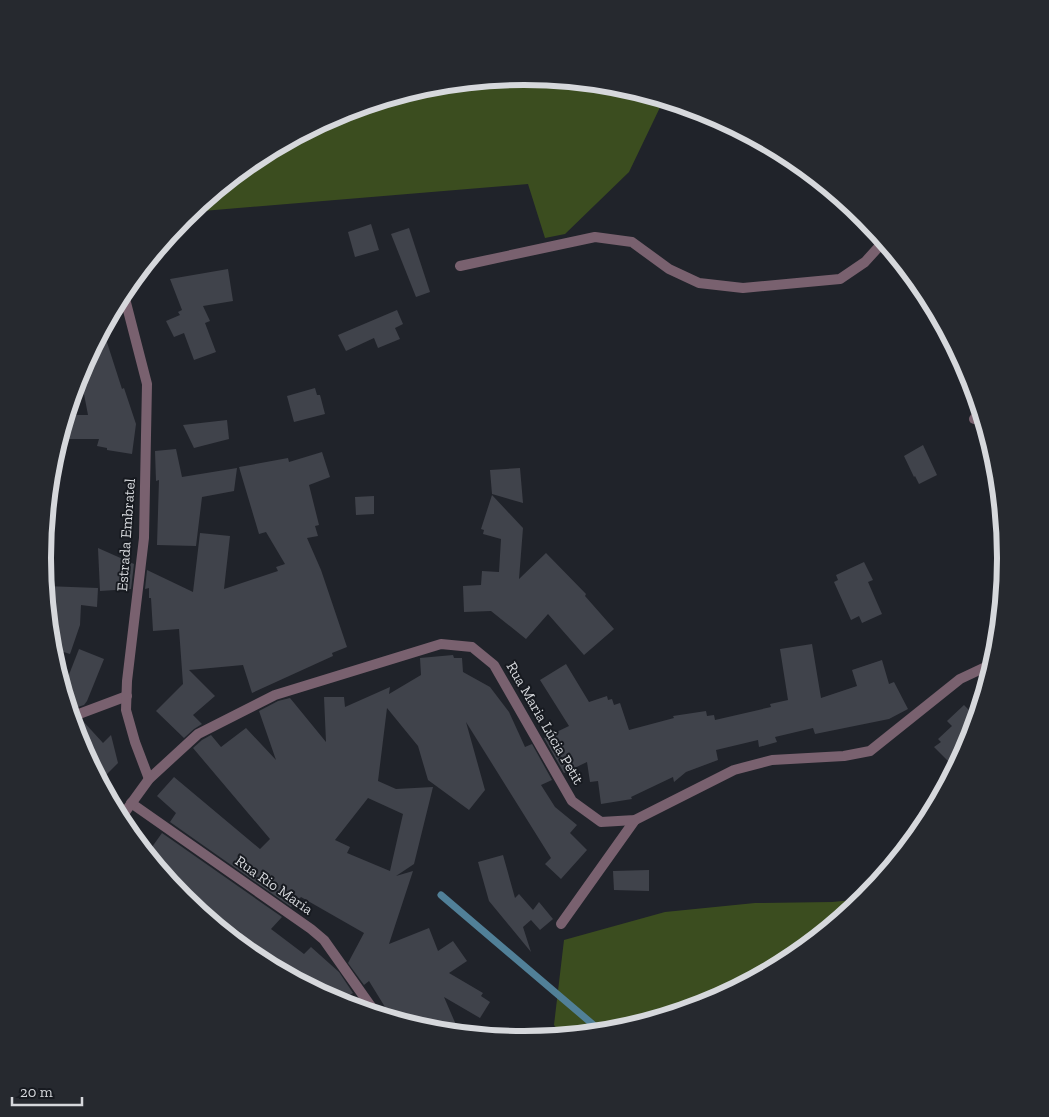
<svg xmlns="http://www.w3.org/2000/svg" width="1049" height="1117" viewBox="0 0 1049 1117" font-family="'Zilla Slab',serif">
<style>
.green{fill:#3b4d1f}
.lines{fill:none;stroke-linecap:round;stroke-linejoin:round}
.stream{stroke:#518098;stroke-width:7}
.building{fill:#40434b;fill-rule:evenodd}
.lane{stroke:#79616f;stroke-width:10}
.street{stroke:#79616f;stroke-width:10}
.labels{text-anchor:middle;stroke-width:4;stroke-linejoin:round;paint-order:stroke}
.street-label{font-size:15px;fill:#d6d8dc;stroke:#171a20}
.rim{fill:none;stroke:#d6d8dc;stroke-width:6}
</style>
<rect width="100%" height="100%" fill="#20232a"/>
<g class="green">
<path d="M525,77l94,9 45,13 -35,73 -64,62 -20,4 -17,-54 -337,28 66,-54 83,-45 91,-27z"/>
<path d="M865,899l-73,60 -83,45 -91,27 -54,6 -10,-12 10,-85 101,-28 90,-9 77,-1z"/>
</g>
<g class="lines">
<path class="stream" d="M441,895l162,138"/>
</g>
<g class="building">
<path d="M371,224l8,26 -24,7 -7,-25z"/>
<path d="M409,228l21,64 -14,5 -25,-63z"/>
<path d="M228,269l5,32 -30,5 7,15 -5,2 11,29 -22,8 -10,-27 -10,4 -8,-16 14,-6 -2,-3 4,-2 -12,-31z"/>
<path d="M397,310l6,14 -8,4 5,11 -22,9 -4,-10 -28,13 -8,-16z"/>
<path d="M103,330l19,59 2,-1 12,36 -4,30 -25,-4v-2l-10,-2 2,-7h-40l8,-24h21l-8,-42z"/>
<path d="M315,388l2,7h3l5,19 -31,8 -7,-26z"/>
<path d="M227,420l2,19 -35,9 -11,-23z"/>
<path d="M923,445l14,30 -18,9 -4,-8 -1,1 -10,-21z"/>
<path d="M176,449l6,28 55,-9 -3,23 -32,6 -6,49 -39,-1 2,-65 -3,1 -1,-30z"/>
<path d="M322,452l8,25 -21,8 10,40 -4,1 3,10 -11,2 14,32 26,77 -15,6 1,3 -81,37 -9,-28 -54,5 26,26 -22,19 9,9 -8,5 -10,9 -28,-27 27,-27 -4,-55 -26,2 -2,-33h-2v-10l-4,1 2,-19 46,22 7,-59 30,3 -6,53 54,-18 -2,-4 9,-3 -19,-32 -7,2 -20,-67 49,-9 1,4z"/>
<path d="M520,468l3,35 -31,-9 -2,-24z"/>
<path d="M492,495l31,33 -4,51 27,-26 40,41 -1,2 29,33 -30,26 -36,-41 -22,25 -35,-28 -27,1 -1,-26 18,-1 1,-14 17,1 2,-33 -18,-5 1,-4 -3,-1z"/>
<path d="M374,496v18l-18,1 -1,-18z"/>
<path d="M98,548l36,16 -3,25 -31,2z"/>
<path d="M864,562l9,18 -5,2 14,32 -20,9 -3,-7 -8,4 -17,-38 4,-2 -2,-5z"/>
<path d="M45,586l53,2 -1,19 -16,-2 -1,20 -10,29 -19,-6z"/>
<path d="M812,644l9,54 36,-12 -5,-16 30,-10 7,24 5,-2 14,27 -19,10 -74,15 -2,-6 -38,9 2,5 -18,5 -1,-7 -42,10 2,10 -32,12 -12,10 -1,-5 -42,20 1,2 -31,5 -3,-23 -8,1 -3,-20 -23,11 -20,-35 25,-12 -29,-46 26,-16 23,38 18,-6 1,4 4,-1 2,6 6,-2 9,27 45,-12 -1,-2 33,-5 1,5 7,-1 1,5 56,-13 -1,-3 18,-4 -8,-51z"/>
<path d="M79,649l25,10 -17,42 -3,4 -12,4 -5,-5 -4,-14z"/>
<path d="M453,655l1,3h8l1,14 27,15 19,25 16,35 7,-3 20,36 -11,5 14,22 22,18 -7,8 17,17 -26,29 -16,-15 6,-6 -85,-136 19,68 -16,20 -41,-30 -10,-34 -31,-38 -9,73 18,8 37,-2 -19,77 -18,12 17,-5 -24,73 40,-16 9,23 15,-10 14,20 -18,12 34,20 -2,3 9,6 -10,16 -36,-21 16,37 -30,-3 -37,-11 -24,-39 -5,4 -16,-22 16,-30 -63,-36 -10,10 -121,-85 6,-9 -19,-17 17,-19 86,72 10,-10 -77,-91 9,-8 9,-5 10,12 25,-19 30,32 -17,-49 19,-10 12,-3 36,44 -2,-45h20l1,10 45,-20 -1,7 32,-19 -1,-17zM368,798l35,16 -13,57 -43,-18 3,-6 -15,-7z"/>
<path d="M964,705l13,13 -7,25 -14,26 -22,-22 7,-5 -3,-3 14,-13 -5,-5z"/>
<path d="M82,720l21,23 8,-8 7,28 -18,18 -21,-39 -6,-19z"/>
<path d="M162,833l120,84 -11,12 33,25 7,-7 28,25 14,21 -15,10 -82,-44 -15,-13 4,-6 -5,-8 -43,-31h-7l-14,-10 -29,-37z"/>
<path d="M503,855l12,43 4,-4 14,16 6,-8 14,17 -13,11 -9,-10 -8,7 8,25 -42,-51 -11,-39z"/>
<path d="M649,870v21l-35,-1 -1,-19z"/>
</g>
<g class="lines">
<g class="lane">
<path d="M974,419l7,-7"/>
<path d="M71,717l56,-21"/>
<path d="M193,907l43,31 -1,3"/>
<path d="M561,924l74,-104"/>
</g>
<g class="street">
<path d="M460,266l135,-29 37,5 37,27 30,14 44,5 97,-9 25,-17 19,-21"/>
<path d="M123,291l24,93 -3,154 -17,143 -1,29 9,32 14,37"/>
<path d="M131,803l180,126 13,11 53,75"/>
<path d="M120,819l29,-40 49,-45 77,-39 166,-51 31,3 22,18 78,136 29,21 34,-2 99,-50 38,-10 72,-4 26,-5 90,-72 34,-16"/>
</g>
</g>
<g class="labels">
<g class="street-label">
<text transform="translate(126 535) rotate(-86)" y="5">Estrada Embratel</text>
<text transform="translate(545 723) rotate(60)" y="5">Rua Maria Lúcia Petit</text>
<text transform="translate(274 885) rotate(35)" y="5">Rua Rio Maria</text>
</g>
</g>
<path d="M0 0H1049V1117H0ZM51 558a473 473 0 1 1 946 0a473 473 0 1 1-946 0Z" fill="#26292f" fill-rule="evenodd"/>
<path class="rim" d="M51 558a473 473 0 1 1 946 0a473 473 0 1 1-946 0Z"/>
<path d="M12 1097v8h70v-8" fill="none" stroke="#d6d8dc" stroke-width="2.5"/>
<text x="20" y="1097" font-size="15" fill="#d6d8dc" stroke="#171a20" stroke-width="4" paint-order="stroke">20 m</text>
</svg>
